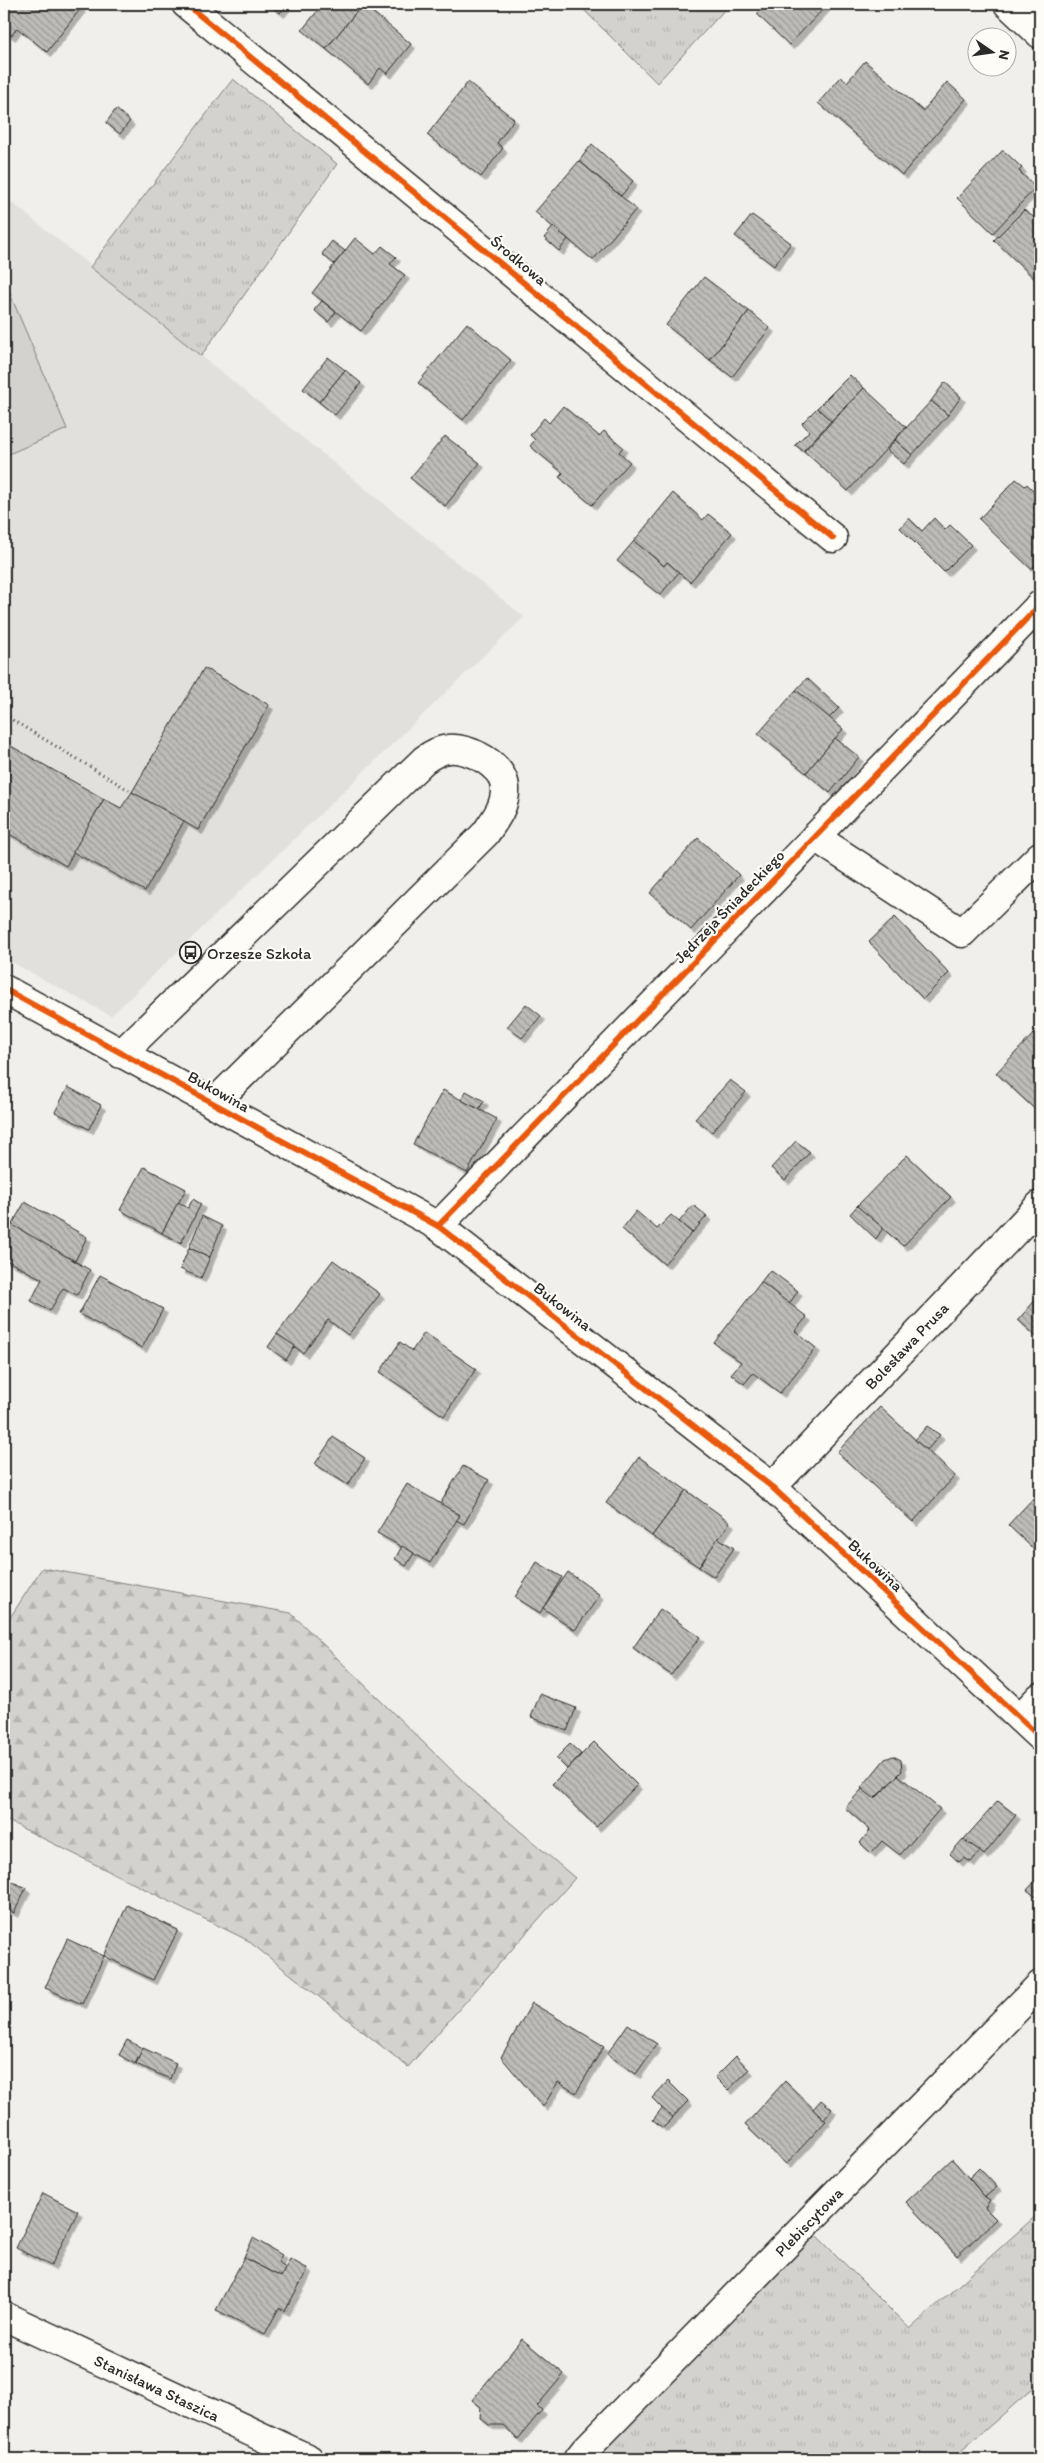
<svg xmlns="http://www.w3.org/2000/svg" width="1044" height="2463" viewBox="0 0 1044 2463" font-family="Itim,sans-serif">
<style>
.built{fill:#e1e0dc}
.grass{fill:url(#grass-tufts);stroke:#7f7e7d}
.forest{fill:url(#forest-firs);stroke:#7f7e7d}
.pitch{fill:#d3d2cf;stroke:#7f7e7d}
.building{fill:url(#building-back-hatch);stroke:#2b2b2b;filter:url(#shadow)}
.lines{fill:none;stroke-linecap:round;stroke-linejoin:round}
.minor-casing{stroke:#2b2b2b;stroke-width:31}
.path{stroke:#2b2b2b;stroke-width:3;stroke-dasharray:1 4;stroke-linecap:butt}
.minor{stroke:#fdfcf7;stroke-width:28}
.cycleway-casing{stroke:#fdfcf7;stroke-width:9}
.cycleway{stroke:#e8590c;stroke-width:6}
.labels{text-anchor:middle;stroke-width:4.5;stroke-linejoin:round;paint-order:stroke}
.street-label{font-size:16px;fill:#2b2b2b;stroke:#fdfcf7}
.poi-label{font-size:16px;fill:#2b2b2b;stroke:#fdfcf7;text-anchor:start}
</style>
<defs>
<pattern id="grass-tufts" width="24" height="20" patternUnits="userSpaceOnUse" patternTransform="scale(1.25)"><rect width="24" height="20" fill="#d3d2cf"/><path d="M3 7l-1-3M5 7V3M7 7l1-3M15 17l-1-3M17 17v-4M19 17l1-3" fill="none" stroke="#b5b4b2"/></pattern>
<pattern id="forest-firs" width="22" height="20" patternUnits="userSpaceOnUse" patternTransform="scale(1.25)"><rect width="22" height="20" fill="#d3d2cf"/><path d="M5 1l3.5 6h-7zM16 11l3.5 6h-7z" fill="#b5b4b2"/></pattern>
<pattern id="building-back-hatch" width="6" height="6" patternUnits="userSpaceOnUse" patternTransform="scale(1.25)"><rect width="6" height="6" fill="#bdbcb8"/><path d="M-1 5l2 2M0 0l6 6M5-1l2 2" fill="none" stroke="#9a9996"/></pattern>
<filter id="shadow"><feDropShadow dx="4.5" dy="4.5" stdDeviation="0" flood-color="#0004"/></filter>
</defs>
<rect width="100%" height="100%" fill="#f0efeb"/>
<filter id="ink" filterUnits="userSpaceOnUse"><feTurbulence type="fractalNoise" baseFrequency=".02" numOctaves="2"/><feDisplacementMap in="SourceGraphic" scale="10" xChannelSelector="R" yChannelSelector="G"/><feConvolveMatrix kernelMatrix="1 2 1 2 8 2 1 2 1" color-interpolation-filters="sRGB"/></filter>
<g filter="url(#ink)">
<path class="built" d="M4,196l520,421 -413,399 -107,-58z"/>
<g class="grass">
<path d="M578,4h152l-73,79z"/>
<path d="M233,79l104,85 -136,192 -111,-89z"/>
<path d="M1040,2212v170l-88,77h-352l11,-17 204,-208 95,95z"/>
</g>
<path class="forest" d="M42,1568l249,45 181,177 103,88 -167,189 -161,-127 -243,-121v-192z"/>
<path class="pitch" d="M5,282l62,147 -63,27v-173z"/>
<g class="building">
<path d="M4,4h72l5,4 -34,44 -30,-24 -6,8 -7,-5z"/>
<path d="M268,4h19l-7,9z"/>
<path d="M323,4h40l-37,45 -24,-19z"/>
<path d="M363,4l48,40 -24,30 -7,-6 -12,16 -42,-35z"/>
<path d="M767,4h61l-39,41 -32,-31z"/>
<path d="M865,61l58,50 24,-29 19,17 -64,76 -84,-72 23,-26 6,5z"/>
<path d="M468,82l46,37 -17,24 6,5 -22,29 -54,-42z"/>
<path d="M116,109l14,12 -10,13 -14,-11z"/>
<path d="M592,144l41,37 -12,15 -42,-35z"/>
<path d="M1003,150l19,18 -3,3 17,16 -43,46 -36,-35z"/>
<path d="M579,161l57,48 -43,51 -58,-48z"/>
<path d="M1024,210l16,12v62l-46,-44z"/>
<path d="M752,215l39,28 -17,23 -39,-30z"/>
<path d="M553,227l15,12 -9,12 -15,-13z"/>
<path d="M355,238l20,16 7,-8 14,11 -6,7 15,11 -44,56 -49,-38z"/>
<path d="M332,241l13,10 -11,13 -12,-10z"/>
<path d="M704,277l45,34 -39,49 -44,-35z"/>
<path d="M322,301l14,11 -8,10 -14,-12z"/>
<path d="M749,311l21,17 -38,49 -22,-17z"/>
<path d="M467,323l44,37 -48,60 -45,-37z"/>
<path d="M328,357l17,13 -26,32 -16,-13z"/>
<path d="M345,370l16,13 -26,32 -16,-13z"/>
<path d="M850,375l14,13 -33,33 -14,-13z"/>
<path d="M945,382l16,15 -13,18 -17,-14z"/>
<path d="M864,388l42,39 -58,64 -44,-40z"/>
<path d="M931,401l17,14 -36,40 -17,-15z"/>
<path d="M563,406l36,30 5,-5 19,16 -4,5 11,10 -38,43 -33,-28 4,-4 -33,-27 5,-6 -5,-5 14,-17 5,5z"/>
<path d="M817,408l14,13 -28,30 -8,-6 14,-14 -7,-8z"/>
<path d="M445,436l35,27 -35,43 -35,-28z"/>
<path d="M895,440l17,15 -8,9 -17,-14z"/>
<path d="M1016,479l9,7 2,-2 13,13v63l-9,9 -52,-50z"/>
<path d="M673,493l30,27 5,-6 24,19 -42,49 -23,-20 -3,4 -30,-25z"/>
<path d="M909,518l13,13 12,-13 11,12 5,-5 21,20 -27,27 -44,-44z"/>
<path d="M634,541l30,25 3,-4 12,10 -19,23 -43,-34z"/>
<path d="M204,668l65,37 -71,125 -66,-38z"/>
<path d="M807,678l32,30 -10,10 -33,-28z"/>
<path d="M796,690l47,39 -37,44 -48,-39z"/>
<path d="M835,738l24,19 -29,36 -24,-20z"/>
<path d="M4,742l100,57 -38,67 -62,-35z"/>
<path d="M132,792l52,29 -39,70 -72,-39 31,-53 17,9z"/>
<path d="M698,838l41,37 -48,55 -41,-37z"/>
<path d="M895,917l54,56 -26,26 -54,-57z"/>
<path d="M526,1004l15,12 -19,22 -15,-11z"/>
<path d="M1040,1027v87l-44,-41z"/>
<path d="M730,1080l16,12 -34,40 -17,-13z"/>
<path d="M68,1087l33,18 -12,24 -34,-17z"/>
<path d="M443,1090l54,29 -30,54 -54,-29z"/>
<path d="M466,1091l18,10 -5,8 -18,-9z"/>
<path d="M796,1141l14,11 -25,28 -14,-12z"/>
<path d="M907,1155l44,42 -48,49 -46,-40z"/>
<path d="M144,1167l42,22 -24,44 -42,-23z"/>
<path d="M193,1199l8,5 -20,39 -19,-10 16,-31 10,6z"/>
<path d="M25,1202l62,35 -12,24 -64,-35z"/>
<path d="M693,1205l14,11 -15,17 -13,-11z"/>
<path d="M857,1206l26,22 -7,11 -26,-25z"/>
<path d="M636,1211l21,18 14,-14 21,18 -28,31 -42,-35z"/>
<path d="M202,1216l20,10 -12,31 -21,-9z"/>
<path d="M4,1220l86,50 -13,25 -14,-7 -13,23 -19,-10 11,-22 -38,-20z"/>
<path d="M189,1248l21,9 -9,21 -21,-9z"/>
<path d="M333,1260l47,34 -32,41 -20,-15 -25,33 -26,-19z"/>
<path d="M770,1270l28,21 -9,13 -28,-22z"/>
<path d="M100,1275l63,34 -21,39 -63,-34z"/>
<path d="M761,1282l46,35 -12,14 21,17 -36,45 -27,-20 -9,11 -13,-10 10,-12 -27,-19z"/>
<path d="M1037,1298l3,3v39l-22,-20z"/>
<path d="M424,1333l52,36 -32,47 -64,-44 20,-30 12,9z"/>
<path d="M277,1334l18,12 -9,14 -18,-13z"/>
<path d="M880,1407l75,69 -42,46 -76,-70z"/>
<path d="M927,1426l13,9 -13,15 -12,-10z"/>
<path d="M333,1437l32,21 -17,27 -33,-21z"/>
<path d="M639,1457l47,33 -34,46 -46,-33z"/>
<path d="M463,1466l26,14 -25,44 -8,-4 4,-5 -20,-11z"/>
<path d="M407,1484l53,31 -30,48 -53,-30z"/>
<path d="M686,1490l44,32 -31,45 -47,-31z"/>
<path d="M1040,1491v64l-32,-30z"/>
<path d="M718,1538l16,10 -20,29 -15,-10z"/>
<path d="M402,1546l12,7 -8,13 -11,-7z"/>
<path d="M537,1562l25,15 -22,36 -25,-16z"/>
<path d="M568,1572l32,23 -25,35 -32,-22z"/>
<path d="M660,1609l40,28 -29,38 -38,-27z"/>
<path d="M540,1694l36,14 -9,23 -36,-14z"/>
<path d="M594,1742l43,43 -41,42 -44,-43z"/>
<path d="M570,1744l11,10 -14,15 -11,-11z"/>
<path d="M893,1756l8,4 1,11 -28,28 -13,-11 24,-29z"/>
<path d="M898,1775l42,34 -40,46 -18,-14 -11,12 -11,-10 10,-13 -25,-22 17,-19 13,10z"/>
<path d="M998,1801l18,14 -32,40 -20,-16z"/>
<path d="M963,1839l17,12 -9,11 -7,-4 -5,4 -9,-8z"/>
<path d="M1040,1876v24l-13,-10z"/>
<path d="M4,1878l22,10 -12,25 -10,-5z"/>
<path d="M127,1905l51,25 -25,50 -49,-24z"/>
<path d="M67,1939l37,17 -22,48 -37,-16z"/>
<path d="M532,2003l72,43 -28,47 -18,-11 -15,25 -42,-50z"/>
<path d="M628,2024l29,20 -21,30 -29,-20z"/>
<path d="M127,2040l16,8 -8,16 -16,-9z"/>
<path d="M143,2048l33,15 -6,16 -34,-15z"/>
<path d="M736,2056l13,14 -21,20 -13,-13z"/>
<path d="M668,2081l20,20 -16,17 -20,-20z"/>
<path d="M785,2081l41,40 -40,43 -41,-39z"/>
<path d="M821,2100l11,9 -8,11 -11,-11z"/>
<path d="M662,2108l11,10 -10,10 -10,-8z"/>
<path d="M952,2159l33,38 5,3 -5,8 11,11 -39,37 -51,-54z"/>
<path d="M979,2168l18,19 -12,10 -16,-19z"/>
<path d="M43,2193l35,18 -27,55 -35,-18z"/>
<path d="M253,2238l29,17 -4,8 8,5 -5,9 -37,-19z"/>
<path d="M244,2258l37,19 9,-18 18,10 -23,42 -6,-3 -14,26 -49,-24z"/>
<path d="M522,2339l42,35 -27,32 5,4 -24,29 -15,-14h-14l-9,-7 1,-11 -9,-7z"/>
</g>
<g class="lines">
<defs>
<g id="minor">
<path d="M186,4l647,534"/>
<path d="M1008,4l32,30"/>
<path d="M815,837l147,96 78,-77"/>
<path d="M4,989l434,237 334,261 268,250"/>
<path d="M121,1054l303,-294c8,-6 15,-10 25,-11 20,-2 55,16 56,39 1,18 -11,33 -20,46l-272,270"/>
<path d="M438,1226l602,-621"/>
<path id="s1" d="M772,1487l268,-282"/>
<path d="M1020,1718l20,-21"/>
<path id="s2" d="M4,2316l305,143"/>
<path id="s3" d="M578,2459l7,-9 455,-465"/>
</g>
</defs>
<use href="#minor" class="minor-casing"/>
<path class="path" d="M4,715l128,77"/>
<use href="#minor" class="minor"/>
<defs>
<g id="cycleway">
<path d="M186,4l647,534"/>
<path d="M4,989l434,237 334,261 268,250"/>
<path d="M438,1226l602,-621"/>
</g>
</defs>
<use href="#cycleway" class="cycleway-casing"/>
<use href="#cycleway" class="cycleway"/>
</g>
</g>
<defs>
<symbol id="bus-ring" viewBox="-11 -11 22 22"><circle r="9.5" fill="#fdfcf7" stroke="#2b2b2b" stroke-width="1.5"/><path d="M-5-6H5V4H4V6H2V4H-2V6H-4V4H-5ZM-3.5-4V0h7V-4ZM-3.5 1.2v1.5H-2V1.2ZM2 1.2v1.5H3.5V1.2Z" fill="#2b2b2b"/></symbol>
</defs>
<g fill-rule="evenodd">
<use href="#bus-ring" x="178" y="940" width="25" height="25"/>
</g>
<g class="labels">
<g class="street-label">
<text transform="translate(519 260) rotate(40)" y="6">Środkowa</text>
<text transform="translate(729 906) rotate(-46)" y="6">Jędrzeja Śniadeckiego</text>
<text transform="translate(219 1091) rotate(29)" y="6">Bukowina</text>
<text transform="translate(563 1306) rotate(38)" y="6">Bukowina</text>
<text dy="6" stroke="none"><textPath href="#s1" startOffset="195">Bolesława Prusa</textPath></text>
<text transform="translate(876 1565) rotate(43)" y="6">Bukowina</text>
<text dy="6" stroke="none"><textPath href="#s3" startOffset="331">Plebiscytowa</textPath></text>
<text dy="6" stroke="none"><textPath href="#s2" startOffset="169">Stanisława Staszica</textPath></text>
</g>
<g class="poi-label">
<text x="207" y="959">Orzesze Szkoła</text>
</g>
</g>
<rect width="1044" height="2463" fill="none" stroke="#fdfcf7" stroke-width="20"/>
<rect x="10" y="10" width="1024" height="2443" fill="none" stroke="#2b2b2b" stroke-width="2" filter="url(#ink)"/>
<g transform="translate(992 52) rotate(103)"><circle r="24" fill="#fdfcf7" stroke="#a9a8a5"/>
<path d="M0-4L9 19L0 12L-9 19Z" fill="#2b2b2b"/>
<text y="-8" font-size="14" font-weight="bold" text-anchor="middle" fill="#2b2b2b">N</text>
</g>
</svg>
